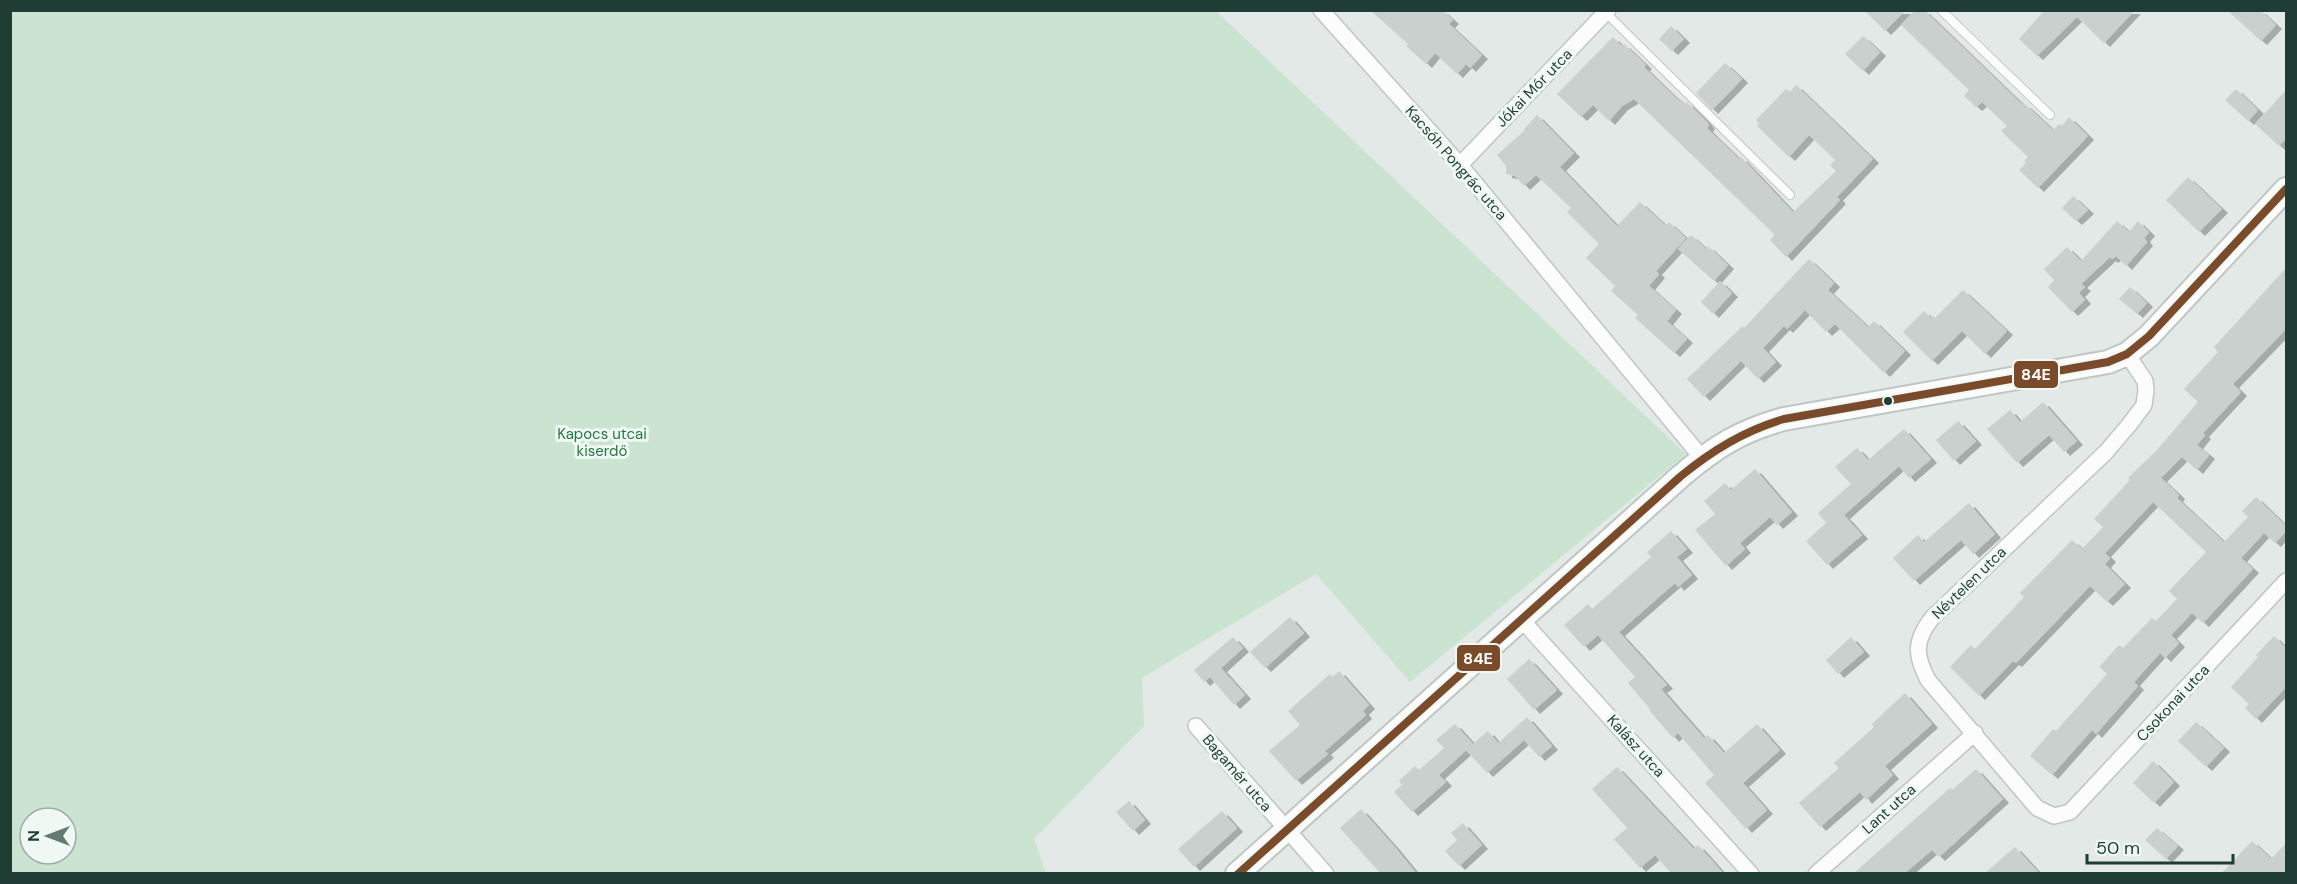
<svg xmlns="http://www.w3.org/2000/svg" width="2297" height="884" viewBox="0 0 2297 884" font-family="'DM Sans',sans-serif">
<style>
.green{fill:#cae4d1;fill-rule:evenodd}
.building{fill:#c9d0cd;filter:url(#shadow)}
.lines{fill:none;stroke-linecap:round;stroke-linejoin:round}
.lane-casing{stroke:#bfc6c3;stroke-width:10}
.street-casing{stroke:#bfc6c3;stroke-width:18}
.secondary-casing{stroke:#bec7c3;stroke-width:26}
.lane{stroke:#fbfcfb;stroke-width:8}
.street{stroke:#fbfcfb;stroke-width:15}
.secondary{stroke:#fbfcfb;stroke-width:22}
.bus-1-casing{stroke:#f0f8f4;stroke-width:12}
.bus-1{stroke:#7a4b2a;stroke-width:8}
.bus-dot{fill:#1f3d34;stroke:#f0f8f4;stroke-width:2}
.labels{text-anchor:middle;stroke-width:6;stroke-linejoin:round;paint-order:stroke}
.street-label{font-size:15px;fill:#1f3d34;stroke:#f0f8f4}
.park-label{font-size:15px;fill:#257843;stroke:#f0f8f4}
.line-badge{stroke:#f0f8f4;stroke-width:2}
.badge-label{font-size:16px;text-anchor:middle;font-weight:bold;fill:#fff}
</style>
<defs>
<filter id="shadow"><feDropShadow dx="6" dy="4" stdDeviation="0" flood-color="#0004"/></filter>
</defs>
<rect width="100%" height="100%" fill="#e2e9e6"/>
<path class="green" d="M10,11h1206l470,443 -276,228 -94,-108 -174,104 2,48 -110,113 12,34h-1035zM30,818h36v36h-36z"/>
<g class="building">
<path d="M1370,10h72l11,10 -4,4 33,31 -12,13 -4,-4 -9,10 -22,-21 -9,11 -20,-18 2,-2z"/>
<path d="M1864,10h42l-21,21z"/>
<path d="M1915,10h9l99,95 2,-1 28,26 6,-6 3,2 7,-9 19,19 -50,52 -19,-18 7,-7 -2,-2 4,-4 -27,-26 6,-5 -25,-24 -6,5 -12,-11 5,-6 -68,-65z"/>
<path d="M2045,10h90l-31,33 -27,-26 -40,39 -18,-17z"/>
<path d="M2227,10h33l16,15 -15,16z"/>
<path d="M1671,26l13,13 -12,12 -13,-12z"/>
<path d="M1863,36l17,16 -17,19 -18,-17z"/>
<path d="M1613,37l9,9 2,-2 22,21 -2,2 35,34 2,-2 5,5 1,-2 17,17 5,6 -2,3 8,8 24,23 2,-2 52,55 43,-41 -6,-6 5,-5 -26,-25 -20,22 -32,-31 2,-2 -3,-4 30,-31 4,3 6,-7 77,74 -36,38 3,3 -54,57 -16,-17 5,-5 -141,-136 -12,7 -13,15 -16,-16 -12,12 -24,-23z"/>
<path d="M1725,63l17,16 -30,31 -16,-17z"/>
<path d="M2236,89l22,21 -10,11 -23,-21z"/>
<path d="M2286,90v48l-7,8 -24,-22z"/>
<path d="M1537,115l37,38 -14,14 57,59 23,-24 26,24 3,-4 17,16 -30,33 3,3 -10,12 27,24 -9,11 20,18 -13,14 -39,-35 3,-3 -27,-24 4,-5 -29,-28 13,-14 -32,-32 4,-4 -35,-33 -12,11 -9,-10 -9,-2v-8l-9,-11 28,-25 -1,-1z"/>
<path d="M2188,177l34,32 -23,23 -33,-32z"/>
<path d="M2073,196l15,14 -12,11 -14,-13z"/>
<path d="M2117,221l12,11 9,-11 11,11 -5,6 3,4 -21,24 -10,-10 -4,3 -2,-2 -29,27 4,3 -6,6 6,7 -13,12 -24,-25 6,-7 -10,-11 23,-22 14,14z"/>
<path d="M1691,235l15,14 2,-3 20,19 -14,16 -36,-32z"/>
<path d="M1809,259l25,24 -6,7 40,37 6,-6 31,30 -21,22 -49,-49 -9,8 -21,-22 -18,19 -3,-3 -21,22 13,14 -18,17 -17,-18 -37,36 -17,-18 56,-53 1,2z"/>
<path d="M2286,268v61l-53,55 8,8 -38,41 2,2 -8,10 12,10 -12,15 -15,-13 -21,21 18,17 -2,3 47,44 24,-25 -6,-6 14,-14 30,29v5l-11,12 -11,-10 -23,25 12,11 -50,54 -11,-10 -21,22 8,8 -14,15 -5,-5 -26,29 4,4 -42,48 -4,-4 -40,45 -22,-19 23,-27 3,2 51,-57 -8,-7 20,-22 4,3 29,-30 4,3 21,-22 -8,-8 37,-39 -53,-50 -48,51 5,5 -5,6 20,20 -18,18 -17,-16 -2,2 -72,75 -3,-2 -34,35 -29,-29 21,-22 4,4 49,-52 -4,-4 52,-53 10,9 21,-22 -9,-8 36,-39 -2,-2 29,-28 41,-48 -14,-13 34,-37 -4,-5z"/>
<path d="M1720,281l12,12 -19,21 -12,-12z"/>
<path d="M2130,287l17,16 -10,11 -18,-15z"/>
<path d="M1963,290l44,41 -22,23 -23,-23 -30,30 -29,-29 21,-21 7,7 2,-2 2,2z"/>
<path d="M2043,402l34,39 -13,11 -15,-17 -32,28 -30,-34 23,-19 10,12z"/>
<path d="M1958,421l18,20 -22,20 -18,-21z"/>
<path d="M1904,429l27,30 -22,19 -10,-12 -55,49 18,20 -35,30 -21,-24 20,-18 -8,-10 33,-29 -16,-17 22,-19 11,12z"/>
<path d="M1755,469l37,43 -15,13 -7,-8 -30,26 5,6 -19,17 -31,-36 20,-16 -11,-13 21,-18 6,7z"/>
<path d="M1969,503l26,31 -22,20 -12,-14 -47,41 -21,-23 25,-23 6,7z"/>
<path d="M1671,531l16,18 -10,8 15,18 -14,12 -3,-4 -56,49 48,53 -6,4 43,49 4,-3 16,18 33,-29 23,26 -37,33 24,27 -21,19 -41,-46 9,-8 -36,-42 -5,5 -24,-28 1,-1 -22,-26 7,-6 -37,-42 -14,12 -20,-22 24,-21 4,5 59,-52 -4,-5z"/>
<path d="M1290,617l14,16 -39,35 -15,-16z"/>
<path d="M2274,636l12,12v39l-30,32 -11,-11 4,-4 -18,-17 27,-30 -2,-2z"/>
<path d="M1233,637l10,11 -22,20 24,27 -11,10 -24,-28 -6,5 -10,-12z"/>
<path d="M1851,637l13,15 -26,22 -12,-14z"/>
<path d="M1529,659l28,31 -23,20 -27,-31z"/>
<path d="M1339,671l30,34 -6,6 3,4 -41,36 3,3 -32,27 -27,-30 31,-26 -12,-14 42,-37 3,3z"/>
<path d="M1905,693l27,31 -47,42 8,9 -27,25 -6,-8 -40,35 -21,-24 40,-35 -5,-5 40,-36 -2,-3z"/>
<path d="M1527,717l25,29 -13,11 -15,-17 -37,33 -21,-23 22,-19 10,12z"/>
<path d="M2196,722l28,26 -18,19 -28,-26z"/>
<path d="M1455,724l18,20 -34,31 7,7 -34,30 -18,-20 8,-7 -3,-4 16,-15 4,4 25,-22 -8,-8z"/>
<path d="M2153,761l21,21 -20,21 -21,-20z"/>
<path d="M1617,767l77,82 4,-4 25,28h-52l-16,-18 -15,13 -26,-29 13,-11 -35,-39z"/>
<path d="M1976,769l27,30 -64,58 -7,-7 -27,23h-51l96,-85 2,2z"/>
<path d="M1129,801l16,19 -12,11 -17,-19z"/>
<path d="M1361,809l33,37 22,27h-36l-40,-45z"/>
<path d="M1222,811l15,17 -43,39 -16,-18z"/>
<path d="M1463,823l19,22 -23,21 -14,-15 12,-11 -6,-7z"/>
<path d="M2157,828l21,18 -12,13 -21,-19z"/>
<path d="M2252,841l19,18 15,-16v30h-64z"/>
<path d="M2015,847l24,26h-54z"/>
</g>
<g class="lines">
<defs>
<g id="lane">
<path d="M1941,10l109,105"/>
<path d="M1606,13l184,182"/>
</g>
<g id="street">
<path d="M1321,10l139,155 242,293"/>
<path d="M1460,165l148,-155"/>
<path d="M2127,354l18,27 1,9 -2,15 -15,20 -23,27 -174,166c-18,23 -17,37 -4,62l109,128 17,8 16,-4 216,-231"/>
<path d="M1520,618l231,256"/>
<path d="M1196,726l130,148"/>
<path d="M1816,874l159,-141"/>
</g>
<path id="secondary" d="M1237,874l444,-398c34,-29 59,-45 103,-57l324,-57 19,-8 22,-18 137,-147"/>
</defs>
<use href="#lane" class="lane-casing"/>
<use href="#street" class="street-casing"/>
<use href="#secondary" class="secondary-casing"/>
<use href="#lane" class="lane"/>
<use href="#street" class="street"/>
<use href="#secondary" class="secondary"/>
<defs>
<path id="bus-1" d="M1238,874l443,-398c32,-26 63,-45 103,-57l324,-57 19,-8 22,-18 137,-147"/>
</defs>
<use href="#bus-1" class="bus-1-casing"/>
<use href="#bus-1" class="bus-1"/>
</g>
<circle class="bus-dot" cx="1888" cy="401" r="5"/>
<g class="labels">
<g class="street-label">
<text transform="translate(1534 88) rotate(-46)" y="5">Jókai Mór utca</text>
<text transform="translate(1456 163) rotate(49)" y="5">Kacsóh Pongrác utca</text>
<text transform="translate(1969 583) rotate(-44)" y="5">Névtelen utca</text>
<text transform="translate(2173 703) rotate(-47)" y="5">Csokonai utca</text>
<text transform="translate(1636 746) rotate(48)" y="5">Kalász utca</text>
<text transform="translate(1237 773) rotate(49)" y="5">Bagamér utca</text>
<text transform="translate(1889 809) rotate(-42)" y="5">Lant utca</text>
</g>
<g class="park-label">
<text x="602" y="439">Kapocs utcai<tspan x="602" dy="17">kiserdő</tspan></text>
</g>
</g>
<g class="line-badge">
<rect x="2013" y="360" width="46" height="29" rx="6" fill="#7a4b2a"/>
<rect x="1456" y="644" width="45" height="28" rx="6" fill="#7a4b2a"/>
</g>
<g class="badge-label">
<text x="2036" y="380">84E</text>
<text x="1478" y="664">84E</text>
</g>
<rect width="2297" height="884" fill="none" stroke="#1f3d34" stroke-width="24"/>
<g transform="translate(48 836) rotate(270)"><circle r="28" fill="#f0f8f4" stroke="#9cada7" stroke-width="1.5"/>
<path d="M0-4.5L10 22L0 15L-10 22Z" fill="#637972"/>
<text y="-9" font-size="16" font-weight="bold" text-anchor="middle" fill="#1f3d34">N</text>
</g>
<path d="M2087 854v9h146v-9" fill="none" stroke="#1f3d34" stroke-width="3"/>
<text x="2096" y="854" font-size="18" fill="#1f3d34" stroke="#f0f8f4" stroke-width="4.5" paint-order="stroke">50 m</text>
</svg>
